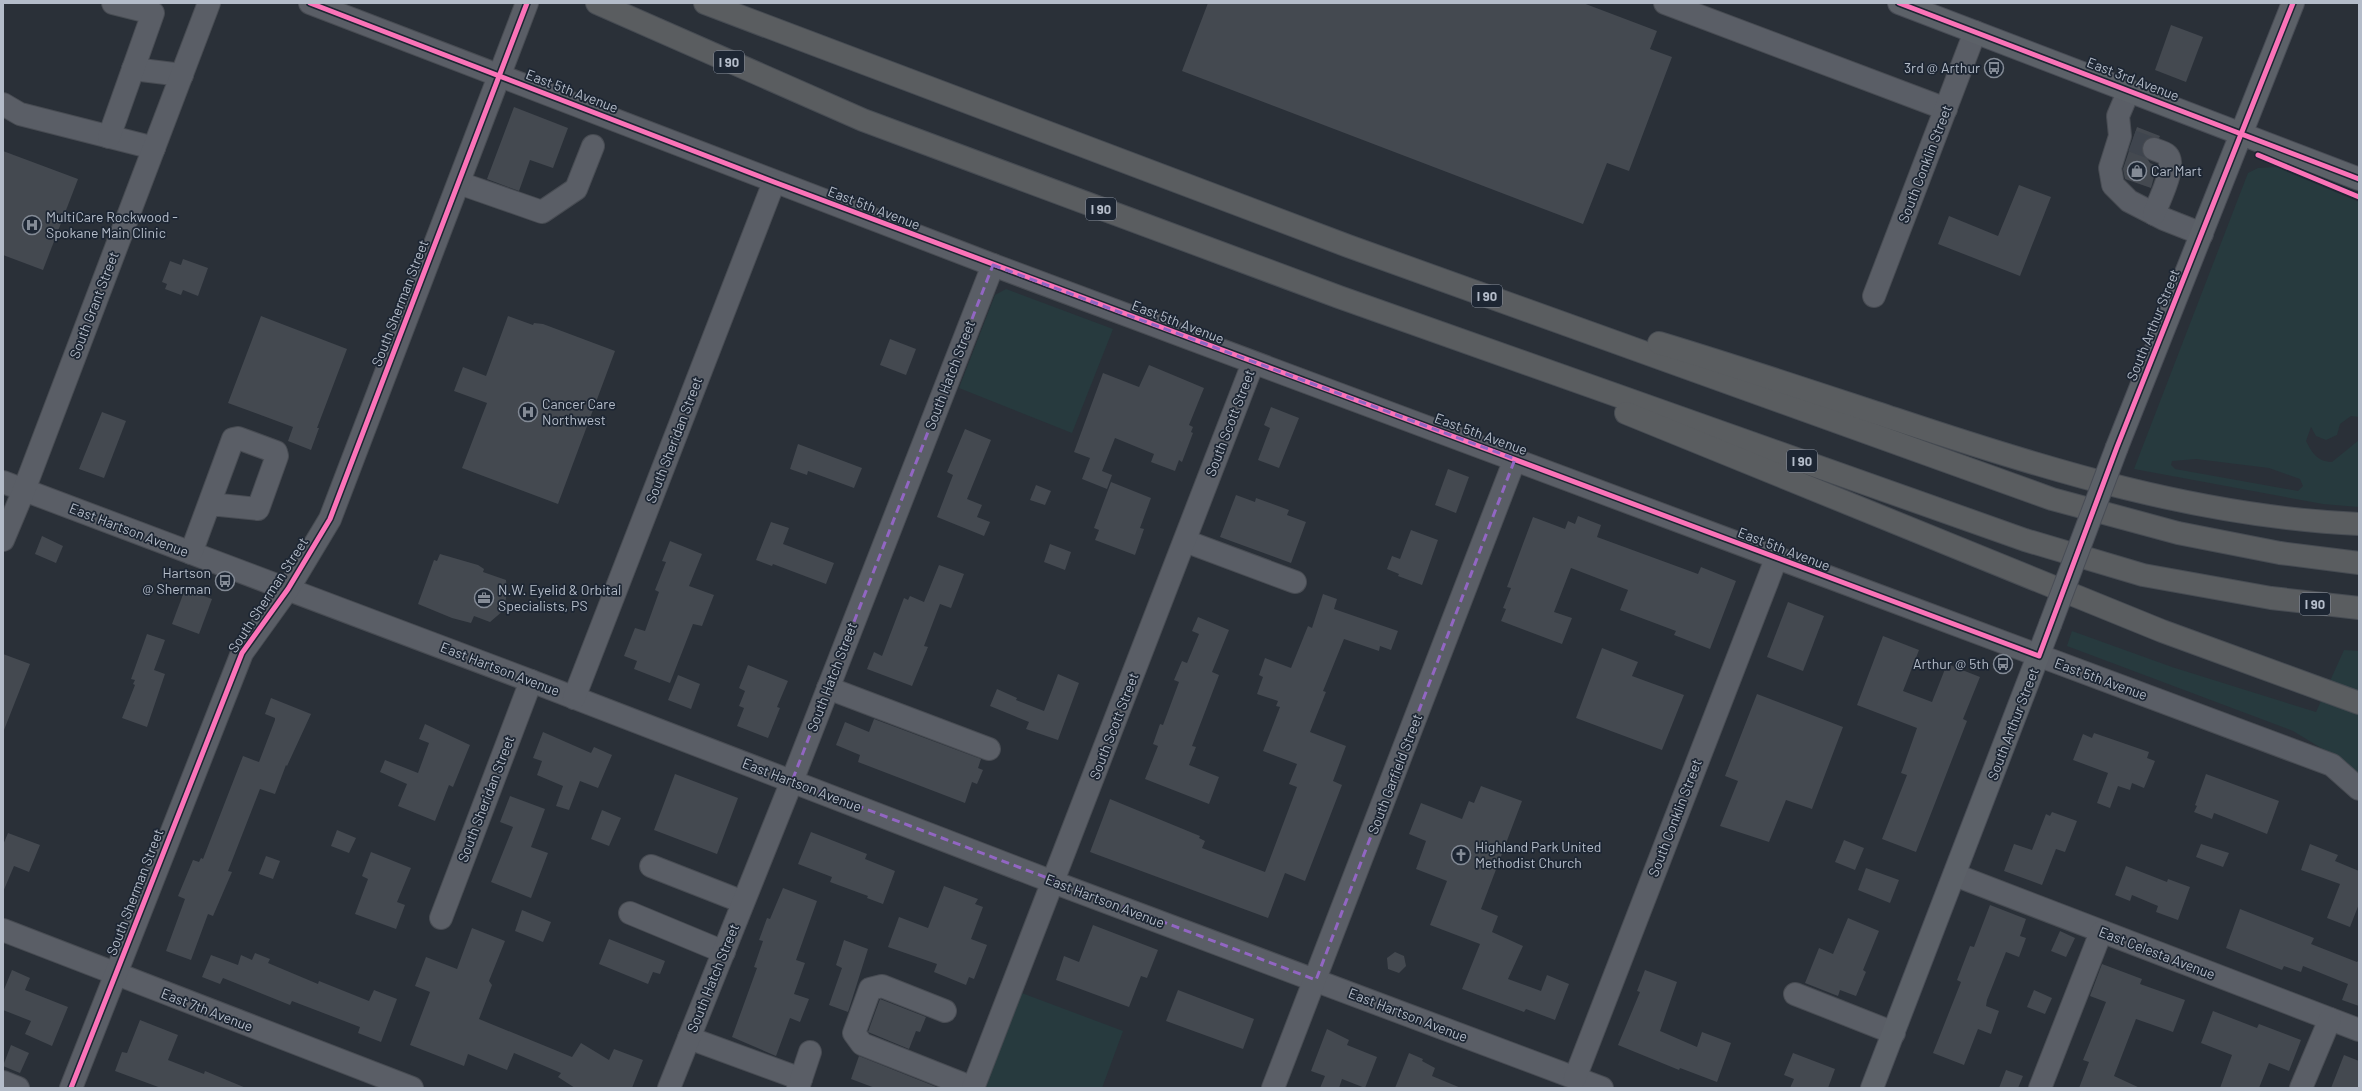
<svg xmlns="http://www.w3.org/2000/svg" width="2362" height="1091" viewBox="0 0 2362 1091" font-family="Barlow,sans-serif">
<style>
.green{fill:#273a3e;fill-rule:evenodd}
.building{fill:#444950}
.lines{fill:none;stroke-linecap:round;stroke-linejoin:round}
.minor-tunnel{stroke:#3f454e;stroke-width:22;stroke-dasharray:22 11;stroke-linecap:butt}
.minor-casing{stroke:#484c53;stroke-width:24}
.major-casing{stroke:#484c55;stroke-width:24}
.highway-casing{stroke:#474c53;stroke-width:24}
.minor{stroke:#5a5e66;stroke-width:22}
.major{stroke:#5c6168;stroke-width:22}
.highway{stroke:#5a5d60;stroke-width:22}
.major-bridge-casing{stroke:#484c55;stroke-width:24;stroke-linecap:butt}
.major-bridge{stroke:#5c6168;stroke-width:22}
.cycleway-casing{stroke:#1d2633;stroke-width:8}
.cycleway{stroke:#fb73b8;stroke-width:5}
.marked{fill:none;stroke:#9266c3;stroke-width:3;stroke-dasharray:8 5;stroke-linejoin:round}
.labels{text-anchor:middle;stroke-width:3.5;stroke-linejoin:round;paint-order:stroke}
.shield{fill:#1d2633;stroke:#878f9c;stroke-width:1}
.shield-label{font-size:13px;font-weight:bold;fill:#b4bcc9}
.poi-label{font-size:14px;fill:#b4bcc9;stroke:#1d2633;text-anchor:start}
.street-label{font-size:14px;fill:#b4bcc9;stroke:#1d2633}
</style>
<rect width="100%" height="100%" fill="#2a3038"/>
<g class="green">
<path d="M2276,167l83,35v215l-8,-1 -11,8 -3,11 -11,5 -10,-4 -5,-9 -5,14c6,12 12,21 26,21l27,-22v67l-36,-3 -189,-35 114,-296 10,-5zM2196,459l73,9 31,11 3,7 -5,5 -123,-22 -4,-4 1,-4z"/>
<path d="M1006,289l107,40 -41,104 -113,-45 36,-93z"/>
<path d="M2072,631l100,36 144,45 28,-62 15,1v126l-23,-20 -43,-26 -226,-85z"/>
<path d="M1019,992l104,39 -21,57h-119z"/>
</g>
<g class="building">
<path d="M1208,3h375l74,28 -7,18 22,8 -43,114 -22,-8 -24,61 -401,-153z"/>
<path d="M2171,25l32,12 -17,45 -31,-12z"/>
<path d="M514,107l54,21 -15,40 -23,-8 -11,31 -32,-12z"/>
<path d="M2137,127l23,9 -1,2 -7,-1 -6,2 -4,11 8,13 7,3 -6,22 -26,-9 -2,-10z"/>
<path d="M3,151l75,28 -35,91 -40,-15z"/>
<path d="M2019,185l32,12 -31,79 -82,-32 11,-28 49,20z"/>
<path d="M183,259l25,9 -10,28 -15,-6 -2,5 -16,-6 2,-5 -5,-2 8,-21 11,4z"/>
<path d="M261,316l86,33 -30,79h2l-8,22 -23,-9 5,-14 -65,-24z"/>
<path d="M508,316l25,9 1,-2 9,1 72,27 -57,153 -96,-36 25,-65 -33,-12 9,-24 23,9z"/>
<path d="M890,339l26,10 -10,26 -26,-10z"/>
<path d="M1149,365l55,23 -15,37 4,2 -2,5 2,1 -11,29 -3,-2 -4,11 -24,-9 3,-8 -39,-16 -13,33 10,4 -5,14 -25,-10 8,-21 -16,-6 29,-79 36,14z"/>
<path d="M1271,407l28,11 -20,50 -21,-8 12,-32 -6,-3z"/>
<path d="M102,412l24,9 -22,57 -25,-9z"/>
<path d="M965,429l26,11 -24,59 15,6 -5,12 13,5 -6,14 -47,-19 16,-42 -6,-3z"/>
<path d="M798,444l64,24 -8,20 -46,-17 -1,4 -17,-6z"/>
<path d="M1448,469l21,8 -13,36 -21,-8z"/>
<path d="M1111,482l40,16 -11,30 4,1 -9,26 -40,-15 4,-10 -5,-2z"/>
<path d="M1036,485l15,6 -6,14 -15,-5z"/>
<path d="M1236,495l19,7 1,-4 33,12 -2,5 19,7 -15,41 -71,-26z"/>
<path d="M1578,516l23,9 -4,12 101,37 3,-7 35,14 -26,68 -36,-14 2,-4 -56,-21 8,-20 -57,-22 -17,44 18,6 -10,26 -61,-23 5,-12 -3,-1 8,-20 -4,-1 26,-70 32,12 3,-8 7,3z"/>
<path d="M771,522l18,6 -6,16 51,19 -8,21 -53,-20 -1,2 -16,-6z"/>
<path d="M1411,530l27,10 -16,45 -24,-9 1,-2 -12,-5 5,-13 8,3z"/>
<path d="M42,536l21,10 -7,17 -21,-9z"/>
<path d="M670,541l32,13 -13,32 25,9 -12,31 -9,-2 -23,59 -36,-14 3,-8 -13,-5 11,-28 10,3 14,-39 -4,-2 11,-28 -4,-1z"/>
<path d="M1050,544l21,8 -6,18 -21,-8z"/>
<path d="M440,554l38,11 6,4 -1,3 23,8 1,12 -3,18 -14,12 -16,-6 -3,7 -19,-5 -34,-14 16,-44 3,1z"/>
<path d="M939,565l25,9 -13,34 -11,-4 -16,42 4,1 -16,39 -45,-17 7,-17 8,4 22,-58 4,2 2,-4 14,6z"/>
<path d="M185,589l27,10 -13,35 -27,-10z"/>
<path d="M1323,594l14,5 -3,10 64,22 -7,19 -11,-4 -1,5 -35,-12 -21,52 3,1 -16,40 36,14 -13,35 9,4 -37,96 -20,-8 -17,45 -178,-66 20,-53 90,37 -1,2 6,3 -3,7 63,24 32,-85 -8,-3 8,-20 -34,-13 17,-44 -4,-1 2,-5 -21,-7 6,-17 -4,-2 6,-17 26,10 17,-42 4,2z"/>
<path d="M1788,602l36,14 -21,55 -36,-14z"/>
<path d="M1198,617l31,13 -17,42 7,3 -27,71 4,1 -7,18 30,12 -10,27 -64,-25 13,-33 -5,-2 7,-20 3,1 16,-43 -5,-2 8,-19 5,2 12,-29 -7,-3z"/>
<path d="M147,634l18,6 -11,30 11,4 -18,53 -25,-9 13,-33 -2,-1 2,-4 -4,-1z"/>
<path d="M1883,636l36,14 -16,41 29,11 15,-38 33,13 -17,42 4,2 -51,131 -34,-13 25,-64 -6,-2 16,-45 -60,-23z"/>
<path d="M1602,648l36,14 -6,14 52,19 -22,55 -86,-32z"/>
<path d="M3,654l27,10 -26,66h-1z"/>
<path d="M748,665l40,16 -11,26 3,1 -12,30 -31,-12 7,-18 -5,-2 6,-15 -6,-3z"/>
<path d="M1058,674l21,9 -21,57 -32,-11 3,-7 -39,-16 7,-17 20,9 -1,2 28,11z"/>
<path d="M678,675l22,9 -9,25 -23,-9z"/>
<path d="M1757,694l86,33 -31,82 -26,-9 -17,42 -49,-16 18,-45 -13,-5z"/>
<path d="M271,698l40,16 -24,52 -1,-1 -11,29 -15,-5 -32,82 4,1 -7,16 -12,28 -5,-2 -17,46 -25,-9 19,-52 -7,-3 15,-36 6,2 2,-4 2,1 40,-103 16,6 16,-42v-2l-10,-4z"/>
<path d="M874,719l107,40 -3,9 5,2 -6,14 -5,-2 -7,21 -107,-41 2,-7 -24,-10 9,-23 24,10z"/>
<path d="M425,724l45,21 -17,42 -4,-2 -14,36 -37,-15 9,-22 -27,-12 5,-12 33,13 11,-30 -10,-4z"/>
<path d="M543,732l48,21 3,-6 18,8 -14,33 -18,-7 -11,29 -13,-4 7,-20 -26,-11 5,-14 -9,-3z"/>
<path d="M2094,733l55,19 -2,6 8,3 -11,27 -12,-5 -2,7 -12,-4 -8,22 -13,-5 11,-30 -35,-13 10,-26 9,4z"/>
<path d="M675,774l63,24 -21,56 -63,-24z"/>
<path d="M2206,774l73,27 -12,33 -53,-21 -2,6 -18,-7 3,-6 -2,-1z"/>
<path d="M1481,786l41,15 -41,108 17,7 -6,16 31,14 -15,33 33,12 6,-16 22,9 -14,36 -29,-11 -2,3 -62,-23 18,-45 -50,-19 17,-44 -31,-12 10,-28 -17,-7 12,-31 41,16 7,-18 5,2z"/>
<path d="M510,796l35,13 -14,38 17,6 -17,45 -40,-16 22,-55 -13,-5z"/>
<path d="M602,810l19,8 -12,28 -18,-7z"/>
<path d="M2052,812l25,9 -12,31 -9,-3 -14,36 -38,-14 10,-27 18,6 14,-36 4,2z"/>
<path d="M337,830l19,8 -7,15 -18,-7z"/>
<path d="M811,832l56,22 -2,5 30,12 -12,33 -16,-6 1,-2 -38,-14 2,-5 -34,-13z"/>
<path d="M8,833l32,12 -11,27 -15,-6 -11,26v-47z"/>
<path d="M1844,840l20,8 -9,22 -20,-8z"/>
<path d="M2201,844l28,9 -6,14 -27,-10z"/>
<path d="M2310,844l28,11 -3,6 24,10v33l-9,23 -23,-9 13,-34 -39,-14z"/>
<path d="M371,852l40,16 -14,34 8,3 -9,24 -41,-15 13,-35 -6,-3z"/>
<path d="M266,856l14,5 -7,18 -14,-5z"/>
<path d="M2126,866l41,16 1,-3 22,8 -12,33 -22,-8 2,-6 -26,-11 -2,6 -15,-6z"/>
<path d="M1866,868l33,12 -9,23 -32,-13z"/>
<path d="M944,886l34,13 -3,5 8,3 -12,32 16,6 -13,34 -5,-2 -3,8 -32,-13 3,-8 -49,-17 11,-30 29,11z"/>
<path d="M783,888l34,13 -21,59 9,3 -11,31 15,5 -9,23 -10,-4 -14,38 -44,-19 25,-69 -3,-1 9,-26 -4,-1 8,-22 3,1z"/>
<path d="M1990,905l36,14 -6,17 6,2 -7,19 -13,-5 -19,48 -1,6 13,5 -8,23 -13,-5 -14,36 -31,-12 28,-71 -4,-2 13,-34 4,1z"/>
<path d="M2240,909l74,29 -3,6 46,18 2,-2v46l-17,-6 6,-16 -45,-18 -2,6 -17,-6 -2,4 -56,-22z"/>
<path d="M522,910l29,12 -8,20 -28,-11z"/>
<path d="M1848,918l31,13 -16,39 3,2 -10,24 -16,-6 -2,6 -33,-13 14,-35 14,6z"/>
<path d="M1093,925l65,25 -11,28 -6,-2 -12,31 -73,-27 8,-24 15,6z"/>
<path d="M472,928l33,13 -16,40 3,4 -13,34 93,38 9,-14 28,17 5,-11 29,11 -11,28h-57l-17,-11 3,-4 -47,-20 -7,17 -39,-16 -4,12 -54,-21 20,-53 -15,-6 11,-29 31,12z"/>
<path d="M2060,931l15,7 -9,19 -15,-6z"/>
<path d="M609,939l56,22 -5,13 -7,-2 -5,12 -49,-20z"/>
<path d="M844,940l24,9 -20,63 -19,-7 13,-37 -6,-3z"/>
<path d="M1395,952l9,4 2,10 -7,7 -11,-4 -1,-11z"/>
<path d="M255,953l15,6 -2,4 50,21 1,-3 50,20 5,-11 23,9 -16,43 -23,-9 2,-6 -68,-26 -2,4 -67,-27 -3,6 -18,-7 9,-22 27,10 3,-10 11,5z"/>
<path d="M2102,964l40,15 -2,5 45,16 -12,32 -37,-13 -22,57 26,12h-61l10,-26 -6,-2 23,-58 -16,-6z"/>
<path d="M12,970l18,8 -5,12 43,17 -16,39 -27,-12 6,-13 -28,-11v-18z"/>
<path d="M1645,970l32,12 -17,49 37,16 5,-15 29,11 -14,39 -37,-14 -1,2 -61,-25 22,-53 -3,-1z"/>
<path d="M1178,990l76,29 -11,30 -77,-28z"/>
<path d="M2034,990l18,8 -7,16 -18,-7z"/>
<path d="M880,999l46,18 -6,15 -4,-1 -7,18 -41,-17z"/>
<path d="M2213,1011l44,17 2,-4 42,16 -12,31 -20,-8 -10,25h-39l12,-33 -31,-12z"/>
<path d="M140,1020l38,15 -10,25 36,14 1,-3 41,17h-85l-46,-17 7,-19 5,1z"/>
<path d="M1327,1029l22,11 -2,5 30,12 -12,31 -23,-9 -3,9h-19l5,-12 -14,-5z"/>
<path d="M11,1045l18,8 -9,20 -17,-7z"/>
<path d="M1409,1053l14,6 -1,2 13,7 -3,8 29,12h-66z"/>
<path d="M1793,1053l42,16 -7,19h-38l4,-9 -10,-4z"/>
<path d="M2344,1055l15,6v27h-28z"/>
<path d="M859,1056l80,32h-64l-24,-9z"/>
<path d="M2006,1070l17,6 -5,12h-19z"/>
</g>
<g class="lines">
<path class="minor-tunnel" d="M2132,141l22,8"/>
<defs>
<g id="minor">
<path d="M310,3l683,262 1339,500 27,24"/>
<path d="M1665,3l281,106"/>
<path d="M133,69l49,6"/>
<path d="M2129,90l-11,26 2,20 -10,32 3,17 16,16 35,18 38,15"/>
<path d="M3,104l17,10 134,34"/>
<path d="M109,137l44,-124 -40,-10"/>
<path d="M459,183l83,29 34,-23 17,-43"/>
<path d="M2154,214c4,-12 25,-51 12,-60 -3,-2 -8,-3 -12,-5"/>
<path d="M1874,296l101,-264"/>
<path d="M3,482l528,199 522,201 549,206"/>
<path d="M3,540l21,-50 185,-487"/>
<path d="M1185,541l110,41"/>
<path d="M191,553l42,-114 5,-1 38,14 1,4 -19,53 -48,-5"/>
<path d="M828,688l161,61"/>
<path d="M574,698l200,-516"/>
<path d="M651,866l92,36"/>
<path d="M1955,875l404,155"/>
<path d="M630,913l94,39"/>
<path d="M441,918l90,-237"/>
<path d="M3,930l409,158"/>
<path d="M1795,994l99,39"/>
<path d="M945,1011l-63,-25 -12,3 -16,44 8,11 111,44"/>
<path d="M689,1038l112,41 -3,9"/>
<path d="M1575,1078l201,-519"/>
<path d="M801,1079l9,-27"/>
<path d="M3,1082l15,6"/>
<path d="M71,1088l171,-435 46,-64 42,-70 197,-516"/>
<path d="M669,1088l123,-307 201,-516"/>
<path d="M973,1088l280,-725"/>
<path d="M1273,1088l242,-629"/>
<path d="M2040,1088l61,-156"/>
<path d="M2301,1088l29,-69"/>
</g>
<g id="major">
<path d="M1899,3l460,176"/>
<path d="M2117,447l176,-444"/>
<path d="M1872,1088l178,-463"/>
</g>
<g id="highway">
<path d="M597,3l266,117 476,177 686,243 118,35 128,23 88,10"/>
<path d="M705,3l643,243 704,253 126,34 102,20 79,10"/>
<path d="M1659,343c80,24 160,51 239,77 150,50 302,97 461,104"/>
<path d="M1626,413l536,218 197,72"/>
</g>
</defs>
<use href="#minor" class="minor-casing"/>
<use href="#major" class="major-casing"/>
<use href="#highway" class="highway-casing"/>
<use href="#minor" class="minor"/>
<use href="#major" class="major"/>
<use href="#highway" class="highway"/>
<defs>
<path id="major-bridge" d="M2050,625l67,-178"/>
</defs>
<use href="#major-bridge" class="major-bridge-casing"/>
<use href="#major-bridge" class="major-bridge"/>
<defs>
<g id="cycleway">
<path d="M310,3l464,179 1265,474 78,-209 176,-444"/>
<path d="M1899,3l460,176"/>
<path d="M2258,155l101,42"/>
<path d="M71,1088l171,-435 46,-64 42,-70 197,-516"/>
</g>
</defs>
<use href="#cycleway" class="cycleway-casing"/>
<use href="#cycleway" class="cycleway"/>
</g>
<path class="marked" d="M993,265l522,194 -199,521 -524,-199z"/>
<defs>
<symbol id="bus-ring" viewBox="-11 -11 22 22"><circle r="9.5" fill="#1d2633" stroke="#848b96" stroke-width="1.5"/><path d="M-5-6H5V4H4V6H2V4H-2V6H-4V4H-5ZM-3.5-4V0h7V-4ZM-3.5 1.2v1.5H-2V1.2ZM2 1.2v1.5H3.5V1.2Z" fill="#848b96"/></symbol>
<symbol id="shop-ring" viewBox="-11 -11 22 22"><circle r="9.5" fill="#1d2633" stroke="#848b96" stroke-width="1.5"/><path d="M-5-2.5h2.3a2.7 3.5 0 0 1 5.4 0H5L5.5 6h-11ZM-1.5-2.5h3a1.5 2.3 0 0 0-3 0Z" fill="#848b96"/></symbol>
<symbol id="hospital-ring" viewBox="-11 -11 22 22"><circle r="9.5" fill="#1d2633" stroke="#848b96" stroke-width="1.5"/><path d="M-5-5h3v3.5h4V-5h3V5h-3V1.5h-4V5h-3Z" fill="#848b96"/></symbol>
<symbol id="office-ring" viewBox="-11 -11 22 22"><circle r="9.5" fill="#1d2633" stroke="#848b96" stroke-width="1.5"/><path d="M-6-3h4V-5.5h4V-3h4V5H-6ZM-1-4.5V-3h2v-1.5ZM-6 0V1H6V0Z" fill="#848b96"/></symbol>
<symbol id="church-ring" viewBox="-11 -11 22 22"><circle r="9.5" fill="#1d2633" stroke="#848b96" stroke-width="1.5"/><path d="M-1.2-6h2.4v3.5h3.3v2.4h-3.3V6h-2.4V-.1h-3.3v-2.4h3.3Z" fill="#848b96"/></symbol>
</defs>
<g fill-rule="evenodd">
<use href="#bus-ring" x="1983" y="57" width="22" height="22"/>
<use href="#shop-ring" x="2126" y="160" width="22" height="22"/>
<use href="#hospital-ring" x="21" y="214" width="22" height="22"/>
<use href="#hospital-ring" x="517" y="401" width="22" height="22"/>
<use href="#bus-ring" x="214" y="570" width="22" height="22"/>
<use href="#office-ring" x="473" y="587" width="22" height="22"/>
<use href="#bus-ring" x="1992" y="653" width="22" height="22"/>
<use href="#church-ring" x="1450" y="844" width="22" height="22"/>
</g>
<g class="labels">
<g class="shield">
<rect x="714" y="51" width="30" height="22" rx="3"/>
<rect x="1086" y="198" width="30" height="22" rx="3"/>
<rect x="1472" y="285" width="30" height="22" rx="3"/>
<rect x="1787" y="450" width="30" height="22" rx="3"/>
<rect x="2300" y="593" width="30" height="22" rx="3"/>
</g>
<g class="shield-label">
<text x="729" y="67">I 90</text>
<text x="1101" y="214">I 90</text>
<text x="1487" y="301">I 90</text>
<text x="1802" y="466">I 90</text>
<text x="2315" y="609">I 90</text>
</g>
<g class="poi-label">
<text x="1980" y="73" text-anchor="end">3rd @ Arthur</text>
<text x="2151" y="176">Car Mart</text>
<text x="46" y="222">MultiCare Rockwood -<tspan x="46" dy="16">Spokane Main Clinic</tspan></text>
<text x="542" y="409">Cancer Care<tspan x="542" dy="16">Northwest</tspan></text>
<text x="211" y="578" text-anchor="end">Hartson<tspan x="211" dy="16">@ Sherman</tspan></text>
<text x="498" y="595">N.W. Eyelid &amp; Orbital<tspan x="498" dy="16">Specialists, PS</tspan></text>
<text x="1989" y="669" text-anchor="end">Arthur @ 5th</text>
<text x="1475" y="852">Highland Park United<tspan x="1475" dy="16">Methodist Church</tspan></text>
</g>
<g class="street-label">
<text transform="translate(2133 79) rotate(21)" y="5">East 3rd Avenue</text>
<text transform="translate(572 91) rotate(21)" y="5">East 5th Avenue</text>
<text transform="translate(1925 164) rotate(-69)" y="5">South Conklin Street</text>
<text transform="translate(874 208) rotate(21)" y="5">East 5th Avenue</text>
<text transform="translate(400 303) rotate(-69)" y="5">South Sherman Street</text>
<text transform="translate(94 305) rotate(-69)" y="5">South Grant Street</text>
<text transform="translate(1178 322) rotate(21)" y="5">East 5th Avenue</text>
<text transform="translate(2153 325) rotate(-68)" y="5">South Arthur Street</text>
<text transform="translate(950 375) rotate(-69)" y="5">South Hatch Street</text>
<text transform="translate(1230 423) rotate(-69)" y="5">South Scott Street</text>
<text transform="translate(1481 434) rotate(20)" y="5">East 5th Avenue</text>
<text transform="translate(674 440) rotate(-69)" y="5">South Sheridan Street</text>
<text transform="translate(129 530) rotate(21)" y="5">East Hartson Avenue</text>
<text transform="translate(1784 549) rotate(21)" y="5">East 5th Avenue</text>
<text transform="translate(268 595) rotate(-57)" y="5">South Sherman Street</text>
<text transform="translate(500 669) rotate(21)" y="5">East Hartson Avenue</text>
<text transform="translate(832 677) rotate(-69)" y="5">South Hatch Street</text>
<text transform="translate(2101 679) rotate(20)" y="5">East 5th Avenue</text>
<text transform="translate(2013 724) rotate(-69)" y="5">South Arthur Street</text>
<text transform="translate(1114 726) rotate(-69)" y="5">South Scott Street</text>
<text transform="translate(1395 774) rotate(-69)" y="5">South Garfield Street</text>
<text transform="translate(802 785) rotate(21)" y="5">East Hartson Avenue</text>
<text transform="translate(486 799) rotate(-69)" y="5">South Sheridan Street</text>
<text transform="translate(1675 818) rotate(-69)" y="5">South Conklin Street</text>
<text transform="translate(135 892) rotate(-69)" y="5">South Sherman Street</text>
<text transform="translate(1105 901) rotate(21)" y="5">East Hartson Avenue</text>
<text transform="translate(2157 953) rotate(21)" y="5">East Celesta Avenue</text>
<text transform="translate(713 978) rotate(-68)" y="5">South Hatch Street</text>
<text transform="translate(207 1010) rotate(21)" y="5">East 7th Avenue</text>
<text transform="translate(1408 1015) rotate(21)" y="5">East Hartson Avenue</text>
</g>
</g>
<rect width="2362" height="1091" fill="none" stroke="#b4bcc9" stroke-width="8"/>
</svg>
